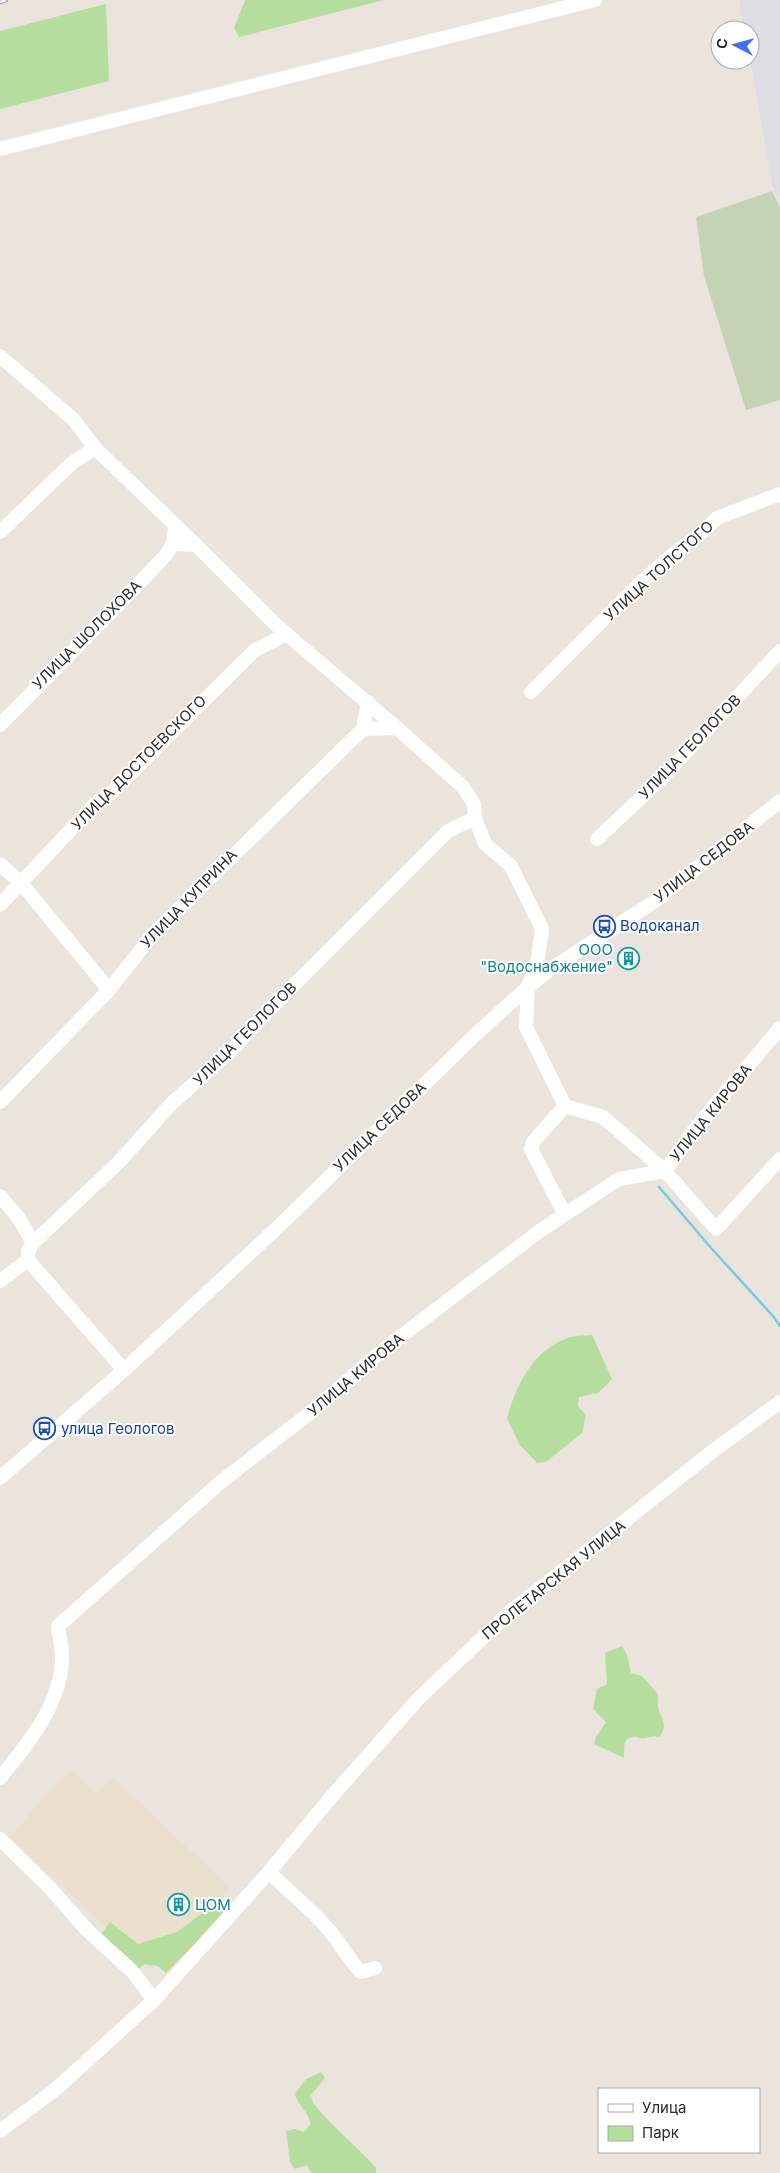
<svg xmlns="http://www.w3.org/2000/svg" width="780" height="2173" viewBox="0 0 780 2173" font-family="Inter,sans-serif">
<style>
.industrial{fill:#dedde3}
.education{fill:#ebe0cd}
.green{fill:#b5dd9d}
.cemetery{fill:#c5d3b5}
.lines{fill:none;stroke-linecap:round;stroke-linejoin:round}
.stream{stroke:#78cbe4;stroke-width:2.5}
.minor{stroke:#fff;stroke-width:14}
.rail-casing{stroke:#a0a3b2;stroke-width:4.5}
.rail{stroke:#fff;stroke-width:2.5;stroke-dasharray:8;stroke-linecap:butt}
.labels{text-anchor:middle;stroke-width:4;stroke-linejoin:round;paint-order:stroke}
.street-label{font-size:15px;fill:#2a2a2a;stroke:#fff}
.transit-label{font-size:15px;fill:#164399;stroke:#fff;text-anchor:start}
.culture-label{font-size:15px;fill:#0d838f;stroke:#fff;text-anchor:end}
</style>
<rect width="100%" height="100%" fill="#ebe4dd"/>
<path class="industrial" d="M742,0h38v199l-6,-6 -24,-133v-30h-6l-5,-29z"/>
<path class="education" d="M72,1771l24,24 18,-17 116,110 -79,81 -141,-132 51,-60 3,1z"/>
<g class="green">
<path d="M245,0h139l-145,37 -5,-9z"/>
<path d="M106,4l3,77 -109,28v-78z"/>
<path d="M592,1335l20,44 -14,14 -19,4 -1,9 8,9 -4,18 -36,29 -9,1 -18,-19 -12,-26c9,-33 27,-69 61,-80 7,-3 16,-2 24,-3z"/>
<path d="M622,1646l5,9 4,18 11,3 16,18c0,4 -1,8 0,12 2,14 11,16 2,31 -7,-1 -10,0 -16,1 -3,1 -6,-1 -9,-1 -14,0 -10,12 -11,21l-30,-14 2,-7 10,-15 -13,-13 4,-20 10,-5 -2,-31z"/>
<path d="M212,1906h13l2,5 -61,62 -8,-7 -14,-2 -5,5 -38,-35 9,-12 28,22 39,-12z"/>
<path d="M321,2072l4,6 -14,17 2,8c19,24 43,42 63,65v5h-65l-4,-8 -12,4 -5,-7 -4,-31 9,-2 9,3 7,-8c-3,-13 -13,-18 -16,-30l11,-15z"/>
</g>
<path class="cemetery" d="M772,191l8,16v193l-34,10 -42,-134 -8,-59z"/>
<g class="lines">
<path class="stream" d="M659,1187l53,62 61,67 7,10"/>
<g class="minor">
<path d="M0,149l595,-149"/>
<path d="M0,356l74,64 21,28 101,97"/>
<path d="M175,526l-2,18 23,1 80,80 121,103 66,59 11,17 1,14 10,26 26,22 31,63 -5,35 -9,23 -2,40 39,79 -32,36 -2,7 33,64"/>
<path d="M0,532l72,-69 23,-15"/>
<path d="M531,692l108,-108 32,-28 34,-26 12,-12 63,-24"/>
<path d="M0,725l122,-124 43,-45 8,-12"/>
<path d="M363,729l5,-27"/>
<path d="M597,839l65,-61 118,-127"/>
<path d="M0,864l21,19 88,107"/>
<path d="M0,905l94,-100 19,-14 142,-141 32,-16"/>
<path d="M0,1102l109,-112 44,-56 210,-205 34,-1"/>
<path d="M565,1106l38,11 62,54 51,58 64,-70"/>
<path d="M0,1196l18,21 15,26"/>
<path d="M0,1281l28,-21"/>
<path d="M124,1370l-96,-110v-9l5,-8 86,-81 53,-59 60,-53 32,-35 184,-184 27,-13"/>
<path d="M0,1478l124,-108 154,-143 197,-192 53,-48 21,-17 109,-71 122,-98"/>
<path d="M0,1778c28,-34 59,-71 62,-117 1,-11 -3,-24 -4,-35l164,-145 89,-69 73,-63 157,-119 78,-51 46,-8 29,-41 86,-102"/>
<path d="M0,1839l50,49 37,42 45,41 22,29"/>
<path d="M269,1872c19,19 42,37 59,57 12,13 20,30 33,43l14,-4"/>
<path d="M0,2131l57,-43 97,-88 115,-128 64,-77 86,-97 90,-85 204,-162 67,-49"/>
</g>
<defs>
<path id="rail" d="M0,2l6,-2"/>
</defs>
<use href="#rail" class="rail-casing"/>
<use href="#rail" class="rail"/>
</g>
<defs>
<symbol id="bus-ring" viewBox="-11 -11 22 22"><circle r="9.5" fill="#fff" stroke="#1a4fb4" stroke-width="1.5"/><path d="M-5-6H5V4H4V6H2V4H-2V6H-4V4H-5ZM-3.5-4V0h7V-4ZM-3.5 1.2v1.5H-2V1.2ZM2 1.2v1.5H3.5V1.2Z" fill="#1a4fb4"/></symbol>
<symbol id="building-ring" viewBox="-11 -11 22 22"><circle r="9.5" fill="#fff" stroke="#0f9aa8" stroke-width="1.5"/><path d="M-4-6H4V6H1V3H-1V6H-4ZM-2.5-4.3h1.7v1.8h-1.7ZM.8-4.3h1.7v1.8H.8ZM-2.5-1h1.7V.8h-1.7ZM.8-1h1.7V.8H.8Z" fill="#0f9aa8"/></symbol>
</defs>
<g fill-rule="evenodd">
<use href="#bus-ring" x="592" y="914" width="25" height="25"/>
<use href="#building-ring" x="616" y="946" width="25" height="25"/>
<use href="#bus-ring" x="32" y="1416" width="25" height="25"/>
<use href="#building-ring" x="166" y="1892" width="25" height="25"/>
</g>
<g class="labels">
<g class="street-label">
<text transform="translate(659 571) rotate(-42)" y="5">УЛИЦА ТОЛСТОГО</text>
<text transform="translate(87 635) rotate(-45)" y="5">УЛИЦА ШОЛОХОВА</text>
<text transform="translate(690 747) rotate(-46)" y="5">УЛИЦА ГЕОЛОГОВ</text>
<text transform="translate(139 763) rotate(-45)" y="5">УЛИЦА ДОСТОЕВСКОГО</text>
<text transform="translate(704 862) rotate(-38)" y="5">УЛИЦА СЕДОВА</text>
<text transform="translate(189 899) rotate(-46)" y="5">УЛИЦА КУПРИНА</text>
<text transform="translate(245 1034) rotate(-45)" y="5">УЛИЦА ГЕОЛОГОВ</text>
<text transform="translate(711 1113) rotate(-51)" y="5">УЛИЦА КИРОВА</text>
<text transform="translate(380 1127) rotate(-44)" y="5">УЛИЦА СЕДОВА</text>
<text transform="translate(356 1375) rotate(-40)" y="5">УЛИЦА КИРОВА</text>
<text transform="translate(554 1580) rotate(-39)" y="5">ПРОЛЕТАРСКАЯ УЛИЦА</text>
</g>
<g class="transit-label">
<text x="620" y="931">Водоканал</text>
<text x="61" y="1434">улица Геологов</text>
</g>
<g class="culture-label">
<text x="613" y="955">ООО<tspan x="613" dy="17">"Водоснабжение"</tspan></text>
<text x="195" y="1910" text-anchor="start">ЦОМ</text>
</g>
</g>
<rect x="598" y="2088" width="162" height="65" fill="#ffffff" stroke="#aaaaaa"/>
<rect x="608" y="2104" width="25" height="8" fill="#ffffff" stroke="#aaaaaa"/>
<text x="642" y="2113" font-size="15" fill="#2a2a2a">Улица</text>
<rect x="608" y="2126" width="25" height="15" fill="#b5dd9d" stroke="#aaaaaa"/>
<text x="642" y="2138" font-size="15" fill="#2a2a2a">Парк</text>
<g transform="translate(735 45) rotate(276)"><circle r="24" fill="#ffffff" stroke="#aaaaaa"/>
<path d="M0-4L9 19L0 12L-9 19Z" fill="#4a6dea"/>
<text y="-8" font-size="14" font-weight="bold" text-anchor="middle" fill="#2a2a2a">С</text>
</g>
</svg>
